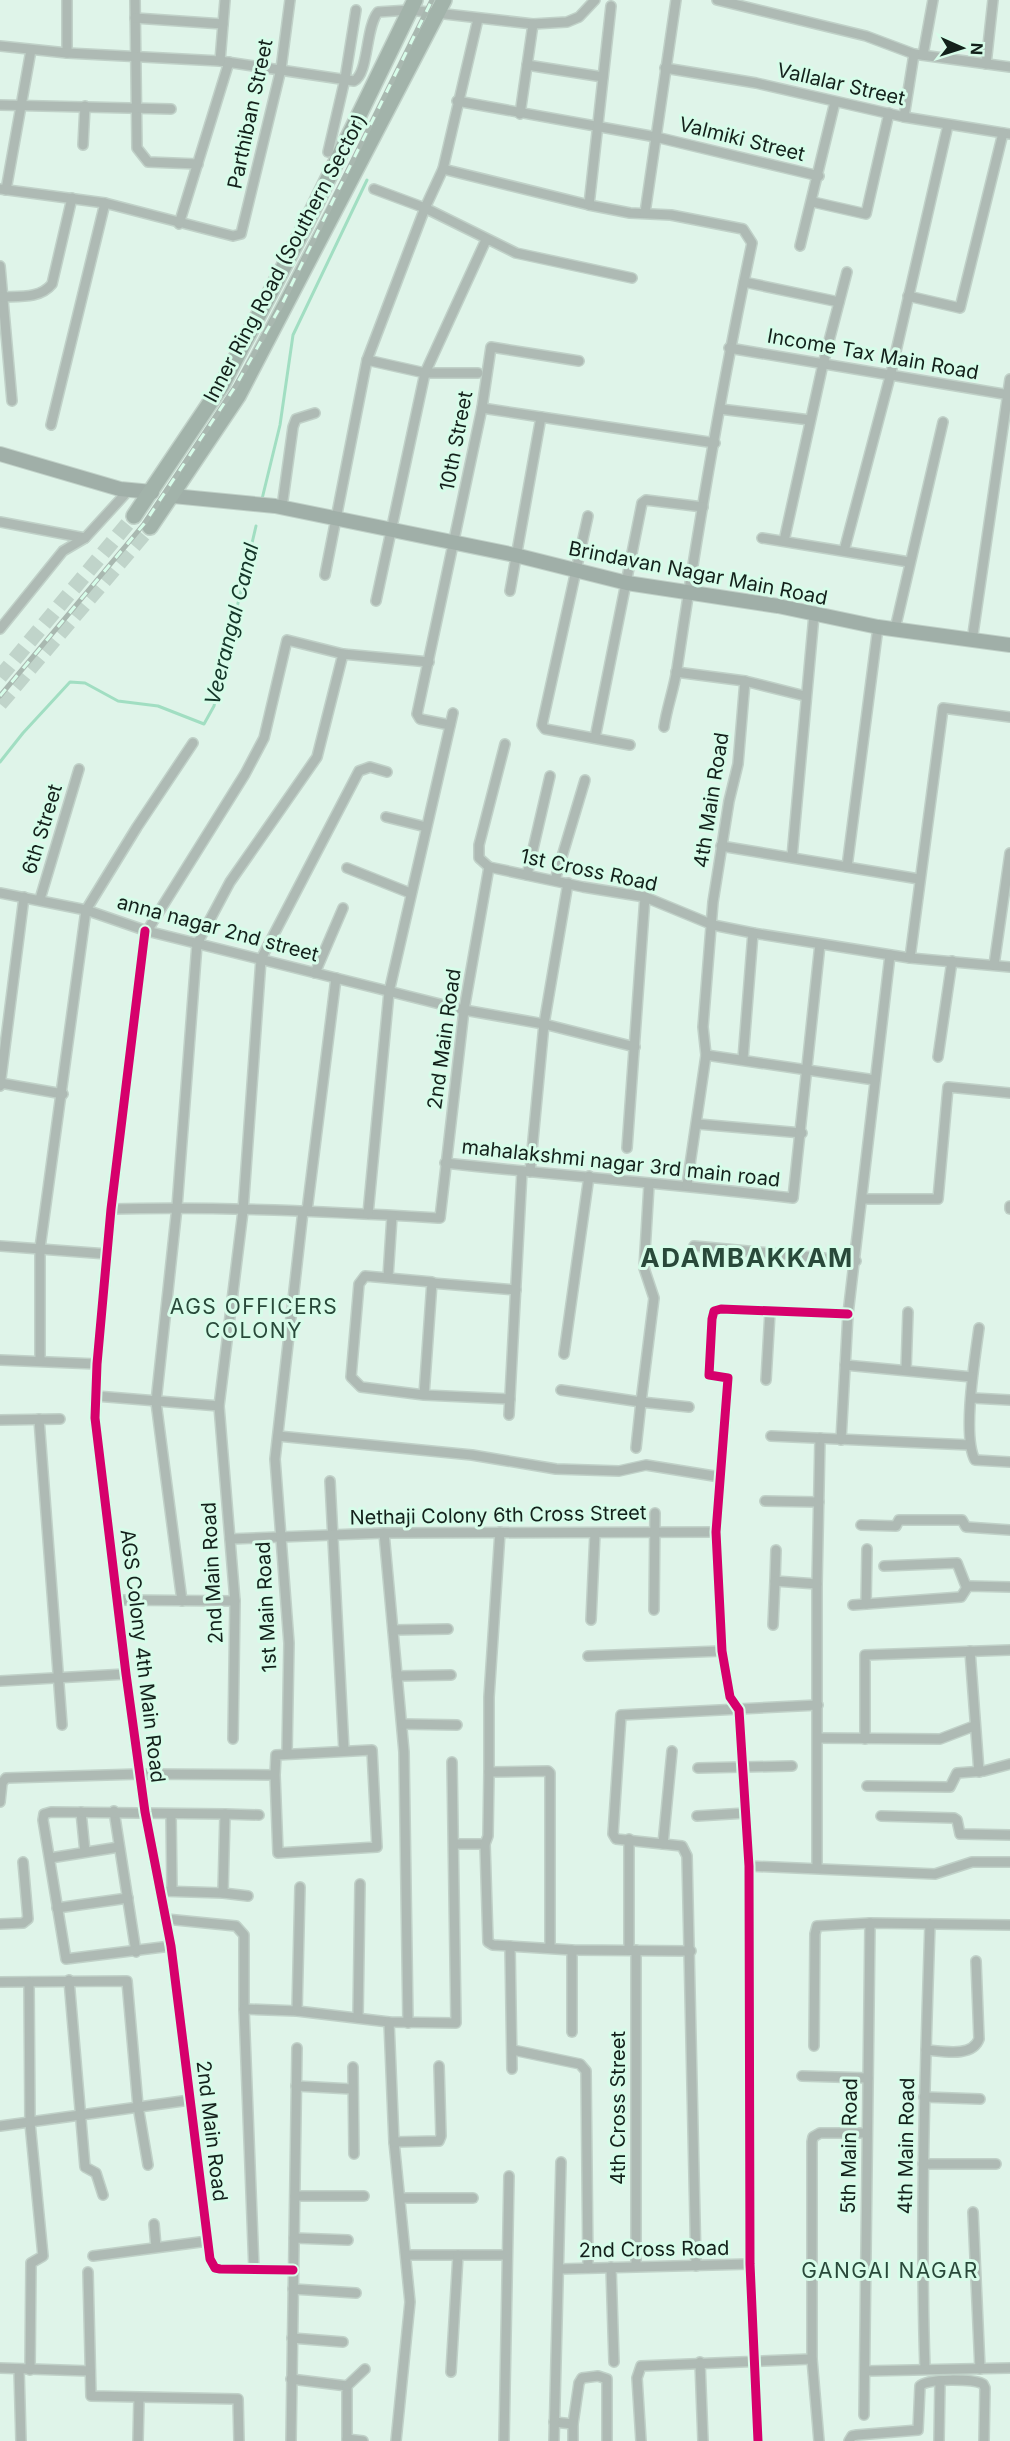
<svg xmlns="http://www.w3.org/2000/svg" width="1010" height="2441" viewBox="0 0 1010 2441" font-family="Inter,sans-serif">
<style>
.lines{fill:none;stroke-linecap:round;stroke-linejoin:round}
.stream{stroke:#a1dec2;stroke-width:3}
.primary-tunnel{stroke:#c0d4ca;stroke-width:15;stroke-dasharray:15 8;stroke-linecap:butt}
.street-casing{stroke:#c0d1c8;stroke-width:12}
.secondary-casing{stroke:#c0d1c8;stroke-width:16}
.primary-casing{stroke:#c0d1c8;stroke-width:18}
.street{stroke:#aebab4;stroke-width:9}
.secondary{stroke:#a0afa8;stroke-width:14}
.primary{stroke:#a2b3aa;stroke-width:15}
.rail-casing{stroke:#a9b8b0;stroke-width:5}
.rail{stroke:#d7fce9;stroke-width:3;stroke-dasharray:9;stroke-linecap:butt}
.cycleway-casing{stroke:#d7fce9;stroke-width:13}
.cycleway{stroke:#d6006c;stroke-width:9}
.labels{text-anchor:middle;stroke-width:6;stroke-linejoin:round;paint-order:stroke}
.street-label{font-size:20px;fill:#13211b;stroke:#d7fce9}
.water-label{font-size:21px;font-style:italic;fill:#133628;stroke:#d7fce9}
.neighbourhood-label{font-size:21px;letter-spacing:1.5px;fill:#29493a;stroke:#d7fce9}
.district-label{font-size:26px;font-weight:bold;letter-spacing:1.5px;fill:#29493a;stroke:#d7fce9}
</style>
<rect width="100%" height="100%" fill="#dff4e9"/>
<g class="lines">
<g class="stream">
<path d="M262,499l18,-74 13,-90 74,-155"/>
<path d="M0,762l23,-29 47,-51 15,1 33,18 40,5 46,18 10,-18 42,-180"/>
</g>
<g class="primary-tunnel">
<path d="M0,677l134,-161"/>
<path d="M0,704l150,-177"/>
</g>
<defs>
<g id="street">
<path d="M67,0v53"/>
<path d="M135,0l2,148 11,14 50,2"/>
<path d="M717,0l149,36 48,18 96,13"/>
<path d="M135,18l88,6"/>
<path d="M0,46l67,7 153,8 134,20c15,-8 11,-53 24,-69l32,-2 123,14 34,-2 12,-5 16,-17"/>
<path d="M923,55l10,-55"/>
<path d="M220,61l5,-61"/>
<path d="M986,64l7,-64"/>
<path d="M527,65l76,12"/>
<path d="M665,68l91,15 148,34 106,17"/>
<path d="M457,101l199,36 163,39"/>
<path d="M0,105l171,4"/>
<path d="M520,114l13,-90"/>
<path d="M904,117l10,-63"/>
<path d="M83,145l2,-39"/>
<path d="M328,152l17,-73 11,-69"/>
<path d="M443,169l146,36 41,8 41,2 72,14 9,14c-30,141 -54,284 -75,426 -3,20 -10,38 -13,58"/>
<path d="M0,189l105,14 128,33 8,-2 40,-165 9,-69"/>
<path d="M374,189l51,19 91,45 116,25"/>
<path d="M6,190l25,-140"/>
<path d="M813,202l53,12 23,-101"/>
<path d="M589,205l22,-199"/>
<path d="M645,213l31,-213"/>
<path d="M179,224l50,-162"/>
<path d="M800,246l35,-144"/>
<path d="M0,266l12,135"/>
<path d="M744,282l95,20"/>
<path d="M908,296l52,12 43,-175"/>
<path d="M0,297c19,-1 40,2 52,-13l20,-86"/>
<path d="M729,348l281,47"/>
<path d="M367,360l58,13h53"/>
<path d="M482,408l59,9"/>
<path d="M720,409l90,11"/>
<path d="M51,425l54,-222"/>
<path d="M282,507l11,-80 3,-8 19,-6"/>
<path d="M588,516l-46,209 3,4 85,16"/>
<path d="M0,522l85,16"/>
<path d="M762,538l147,24"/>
<path d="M784,541l39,-177 24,-92"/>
<path d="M844,551l47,-178 57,-248"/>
<path d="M325,575l42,-215 58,-152 18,-39 35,-150"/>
<path d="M510,591l31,-174 174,26"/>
<path d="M376,601l49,-228 61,-133"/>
<path d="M0,629l63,-78 22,-13 43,-47"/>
<path d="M895,629l48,-207"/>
<path d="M972,641l38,-262"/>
<path d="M676,672l69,9 60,15"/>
<path d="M450,725l-30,-6 -3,-5 65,-306 9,-61 88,14"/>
<path d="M595,738l47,-235 4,-3 57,7"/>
<path d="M505,744l-26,101v13l10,9 94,20 62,10 68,28 40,8 157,25 100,9"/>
<path d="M386,817l40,10"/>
<path d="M721,846l198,33"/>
<path d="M792,857l22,-242"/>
<path d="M847,867l31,-240"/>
<path d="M347,868l63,25"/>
<path d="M527,875l23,-99"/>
<path d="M555,880l30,-100"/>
<path d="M0,893l86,17 61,21 317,79 80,14 91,23"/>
<path d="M40,899l39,-130"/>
<path d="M145,931l-34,278 -14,155 -2,54 31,256 19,138 26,134 39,313 5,9 5,1 73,1"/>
<path d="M147,931l98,-157 19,-36 23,-98 56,14 86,8"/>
<path d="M910,958l33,-250 67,9"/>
<path d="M994,965l16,-112"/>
<path d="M315,973l28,-65"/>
<path d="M706,1055l169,25"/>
<path d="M938,1057l14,-96"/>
<path d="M743,1059l10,-126"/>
<path d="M0,1083l63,11"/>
<path d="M0,1086l24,-189"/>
<path d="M698,1124l104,9"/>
<path d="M627,1148l18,-251"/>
<path d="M445,1163c117,13 232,21 348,35l27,-254"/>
<path d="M530,1172l14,-148 24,-141"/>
<path d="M687,1185l19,-130 -3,-28 10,-125 16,-101 9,-37 7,-83"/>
<path d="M862,1199h76l10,-112 62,6"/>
<path d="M111,1209c110,-3 219,3 329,9l24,-208 25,-143"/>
<path d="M1010,1209v-3"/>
<path d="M307,1211l29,-233"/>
<path d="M368,1214l21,-222 64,-279"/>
<path d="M0,1246l107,8"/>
<path d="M694,1246l162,15"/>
<path d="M388,1277l4,-61"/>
<path d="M432,1283l84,7"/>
<path d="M979,1328c-4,30 -17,108 -4,132l35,2"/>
<path d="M564,1354l25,-178"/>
<path d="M0,1360l97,4"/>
<path d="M40,1360v-112l46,-338 51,-83 56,-84"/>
<path d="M845,1365l127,12"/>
<path d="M906,1370l2,-58"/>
<path d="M766,1380l4,-68"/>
<path d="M561,1390l80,12 13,-104 -10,-30 5,-83"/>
<path d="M424,1395l8,-113 -67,-6 -6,8 -8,93 10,10 63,8 86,4"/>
<path d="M96,1396l123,10"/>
<path d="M972,1398l38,2"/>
<path d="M509,1415l13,-244"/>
<path d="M39,1419l23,306"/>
<path d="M0,1420l60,-1"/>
<path d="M278,1436l194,19 84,14 63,2 27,-6 74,12"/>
<path d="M771,1436l199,9"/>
<path d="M841,1440l7,-126 42,-359"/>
<path d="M636,1448l5,-46 48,5"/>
<path d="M330,1481l14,270"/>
<path d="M765,1501l54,1"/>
<path d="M861,1525l35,1 3,-6h63l4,7 44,3"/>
<path d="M384,1533l20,219 4,271"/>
<path d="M230,1539l154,-6 332,-1"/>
<path d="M776,1550l-1,31 42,3"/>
<path d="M884,1566l73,-3 9,23"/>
<path d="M119,1600l116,1"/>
<path d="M182,1601l-26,-199 21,-195 20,-263 33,-62 87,-125 26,-103"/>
<path d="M866,1604l1,-55"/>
<path d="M853,1605l108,-8 7,-11 42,1"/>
<path d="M654,1610l1,-97"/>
<path d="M591,1620l4,-87"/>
<path d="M773,1625l2,-44"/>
<path d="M393,1630l55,-1"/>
<path d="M970,1651l9,121"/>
<path d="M588,1656l134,-5"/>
<path d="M397,1676l54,-1"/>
<path d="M0,1681l126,-7"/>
<path d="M402,1724l55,1"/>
<path d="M818,1738l122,1 34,-13"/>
<path d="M233,1739l2,-138 -16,-195 24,-195 18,-252 98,-188 11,-4 17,5"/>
<path d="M865,1739v-84l145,-5"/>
<path d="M672,1751l-9,93 19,2 5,10 9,410"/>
<path d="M287,1753l2,-110 -14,-184 28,-248"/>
<path d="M698,1768l94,-2"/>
<path d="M489,1772v-75l11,-165"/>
<path d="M867,1786l80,1h3l7,-14 27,-2 26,-7"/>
<path d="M0,1802l2,-19 4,-5 134,-4 135,1 3,78 99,-6 -5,-97 -96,5 -1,20"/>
<path d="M114,1811l22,141"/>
<path d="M81,1812l4,40"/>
<path d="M171,1814l1,77"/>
<path d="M225,1814l34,1"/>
<path d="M697,1816l49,-3"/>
<path d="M881,1816l73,2 3,2 3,14h2l48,1"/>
<path d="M455,1844h30"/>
<path d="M663,1844l-47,-5 -3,-5 8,-119 197,-10"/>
<path d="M50,1858l69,-11"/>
<path d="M749,1866l186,8 37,-12h38"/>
<path d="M817,1868v-284l3,-146"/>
<path d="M160,1891l63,2 2,-79 -174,-2 -7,2 -1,6 23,139 105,-13"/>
<path d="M223,1893l25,3"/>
<path d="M57,1908l71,-10"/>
<path d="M166,1919l70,7 8,9v74l10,261"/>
<path d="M0,1924l23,-1 5,-4 -5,-57"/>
<path d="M510,1946l2,123"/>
<path d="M550,1948v-175l-2,-2 -59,1 -1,64 -3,8 3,98 5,3 79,5 119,1"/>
<path d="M572,1950v82"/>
<path d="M629,1950v-111"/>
<path d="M636,1950v316"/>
<path d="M69,1980l16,187 11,6 7,22"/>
<path d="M0,1982l127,-1 11,125 10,59"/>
<path d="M29,1982l1,141 13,133 -12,7 -1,107"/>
<path d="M244,2009l53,2 92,11 67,1 -4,-261"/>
<path d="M297,2011l3,-124"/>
<path d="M358,2018l2,-134"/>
<path d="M389,2022l5,120 16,160 -14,139"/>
<path d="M814,2046l1,-112 2,-8 53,-3 140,2"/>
<path d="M513,2050l67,14 6,7 2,197"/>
<path d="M926,2050c16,1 46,8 53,-11l-3,-78"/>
<path d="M353,2067l1,87"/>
<path d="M802,2076l66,2"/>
<path d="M296,2086l56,3"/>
<path d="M924,2097l56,2"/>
<path d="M0,2126l190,-26"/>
<path d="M394,2142l45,-1 2,-5 -2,-70"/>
<path d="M923,2164h73"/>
<path d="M295,2196h69"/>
<path d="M401,2198h72"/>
<path d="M973,2212l7,157"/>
<path d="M154,2224l2,23"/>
<path d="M294,2238l54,2"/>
<path d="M407,2255h100"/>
<path d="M93,2256l115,-15"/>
<path d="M611,2267l3,95"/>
<path d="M560,2269l190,-5"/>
<path d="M88,2272l3,124 147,3 1,42"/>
<path d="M293,2289l63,4"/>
<path d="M292,2338l51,4"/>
<path d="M700,2362l3,79"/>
<path d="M0,2368l90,3"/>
<path d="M19,2369l2,72"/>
<path d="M925,2369c-5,-148 0,-297 5,-445"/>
<path d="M865,2371l145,-3"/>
<path d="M451,2372l7,-117"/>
<path d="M291,2379l56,7v55"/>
<path d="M347,2386l18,-17"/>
<path d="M864,2415l6,-492"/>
<path d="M554,2422l19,2 6,-41 3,-5 16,-2 9,3v62"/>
<path d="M573,2424v17"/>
<path d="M347,2439l16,2"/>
<path d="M138,2441l1,-43"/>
<path d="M291,2441l6,-393"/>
<path d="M504,2441l5,-265"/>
<path d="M554,2441l7,-279"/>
<path d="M641,2441l-4,-63 4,-12 171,-7"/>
<path d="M758,2441l-8,-177 -1,-398 -10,-156 -9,-13 -8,-46 -6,-119 12,-154 -19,-3 3,-56 2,-8 7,-2 127,5"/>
<path d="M819,2441l-7,-82v-217l1,-5 7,-4h46"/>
<path d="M849,2441l3,-5 5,-1 61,-5 2,-44c7,-8 53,-7 63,-2l2,4 -1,53"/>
<path d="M939,2441l1,-60"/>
</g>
<g id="secondary">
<path d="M0,454l120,35 32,3"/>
<path d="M173,496l102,10 240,49 112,28 151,23 100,21 132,18"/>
</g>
<g id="primary">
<path d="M134,516l88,-131 83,-159 110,-226"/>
<path d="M150,527l88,-131 206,-396"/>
</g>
</defs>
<use href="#street" class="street-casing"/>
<use href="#secondary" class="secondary-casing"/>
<use href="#primary" class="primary-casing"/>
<use href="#street" class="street"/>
<use href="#secondary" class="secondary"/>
<use href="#primary" class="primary"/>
<defs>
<path id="rail" d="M0,696l144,-172 91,-137 48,-85 149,-302"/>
</defs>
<use href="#rail" class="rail-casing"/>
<use href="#rail" class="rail"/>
<defs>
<g id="cycleway">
<path d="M145,931l-34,278 -14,155 -2,54 31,256 19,138 26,134 39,313 5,9 5,1 73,1"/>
<path d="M758,2441l-8,-177 -1,-398 -10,-156 -9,-13 -8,-46 -6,-119 12,-154 -19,-3 3,-56 2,-8 7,-2 127,5"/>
</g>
</defs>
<use href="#cycleway" class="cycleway-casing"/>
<use href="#cycleway" class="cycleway"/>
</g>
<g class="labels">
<g class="street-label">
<text transform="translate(841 84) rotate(13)" y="7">Vallalar Street</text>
<text transform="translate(250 114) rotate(-78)" y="7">Parthiban Street</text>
<text transform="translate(742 139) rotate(14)" y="7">Valmiki Street</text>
<text transform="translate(285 258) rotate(-62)" y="7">Inner Ring Road (Southern Sector)</text>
<text transform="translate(873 354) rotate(10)" y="7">Income Tax Main Road</text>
<text transform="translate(456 441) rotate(-79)" y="7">10th Street</text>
<text transform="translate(698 573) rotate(11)" y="7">Brindavan Nagar Main Road</text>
<text transform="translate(711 800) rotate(-81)" y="7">4th Main Road</text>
<text transform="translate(42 829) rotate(-73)" y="7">6th Street</text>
<text transform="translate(589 870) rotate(12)" y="7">1st Cross Road</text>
<text transform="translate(218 928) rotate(15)" y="7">anna nagar 2nd street</text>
<text transform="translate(444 1039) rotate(-82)" y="7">2nd Main Road</text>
<text transform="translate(621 1163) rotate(6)" y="7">mahalakshmi nagar 3rd main road</text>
<text transform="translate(498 1515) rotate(-1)" y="7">Nethaji Colony 6th Cross Street</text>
<text transform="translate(212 1573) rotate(-93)" y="7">2nd Main Road</text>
<text transform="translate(266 1607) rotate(-93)" y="7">1st Main Road</text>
<text transform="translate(143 1656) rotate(83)" y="7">AGS Colony 4th Main Road</text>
<text transform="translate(618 2108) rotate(-90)" y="7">4th Cross Street</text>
<text transform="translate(212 2131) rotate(83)" y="7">2nd Main Road</text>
<text transform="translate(849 2146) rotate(-89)" y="7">5th Main Road</text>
<text transform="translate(906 2146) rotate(-89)" y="7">4th Main Road</text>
<text transform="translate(654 2249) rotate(-1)" y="7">2nd Cross Road</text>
</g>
<g class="water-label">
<text transform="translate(232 624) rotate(-76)" y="7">Veerangal Canal</text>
</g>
<g class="neighbourhood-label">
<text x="254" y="1314">AGS OFFICERS<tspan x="254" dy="24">COLONY</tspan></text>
<text x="890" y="2278">GANGAI NAGAR</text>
</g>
<g class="district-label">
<text x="747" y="1267">ADAMBAKKAM</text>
</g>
</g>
<g transform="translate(962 48) rotate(93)" stroke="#d7fce9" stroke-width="4.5" paint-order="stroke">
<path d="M0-4.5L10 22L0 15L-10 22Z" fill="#13211b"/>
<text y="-9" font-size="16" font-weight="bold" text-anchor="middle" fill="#13211b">N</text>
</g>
</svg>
